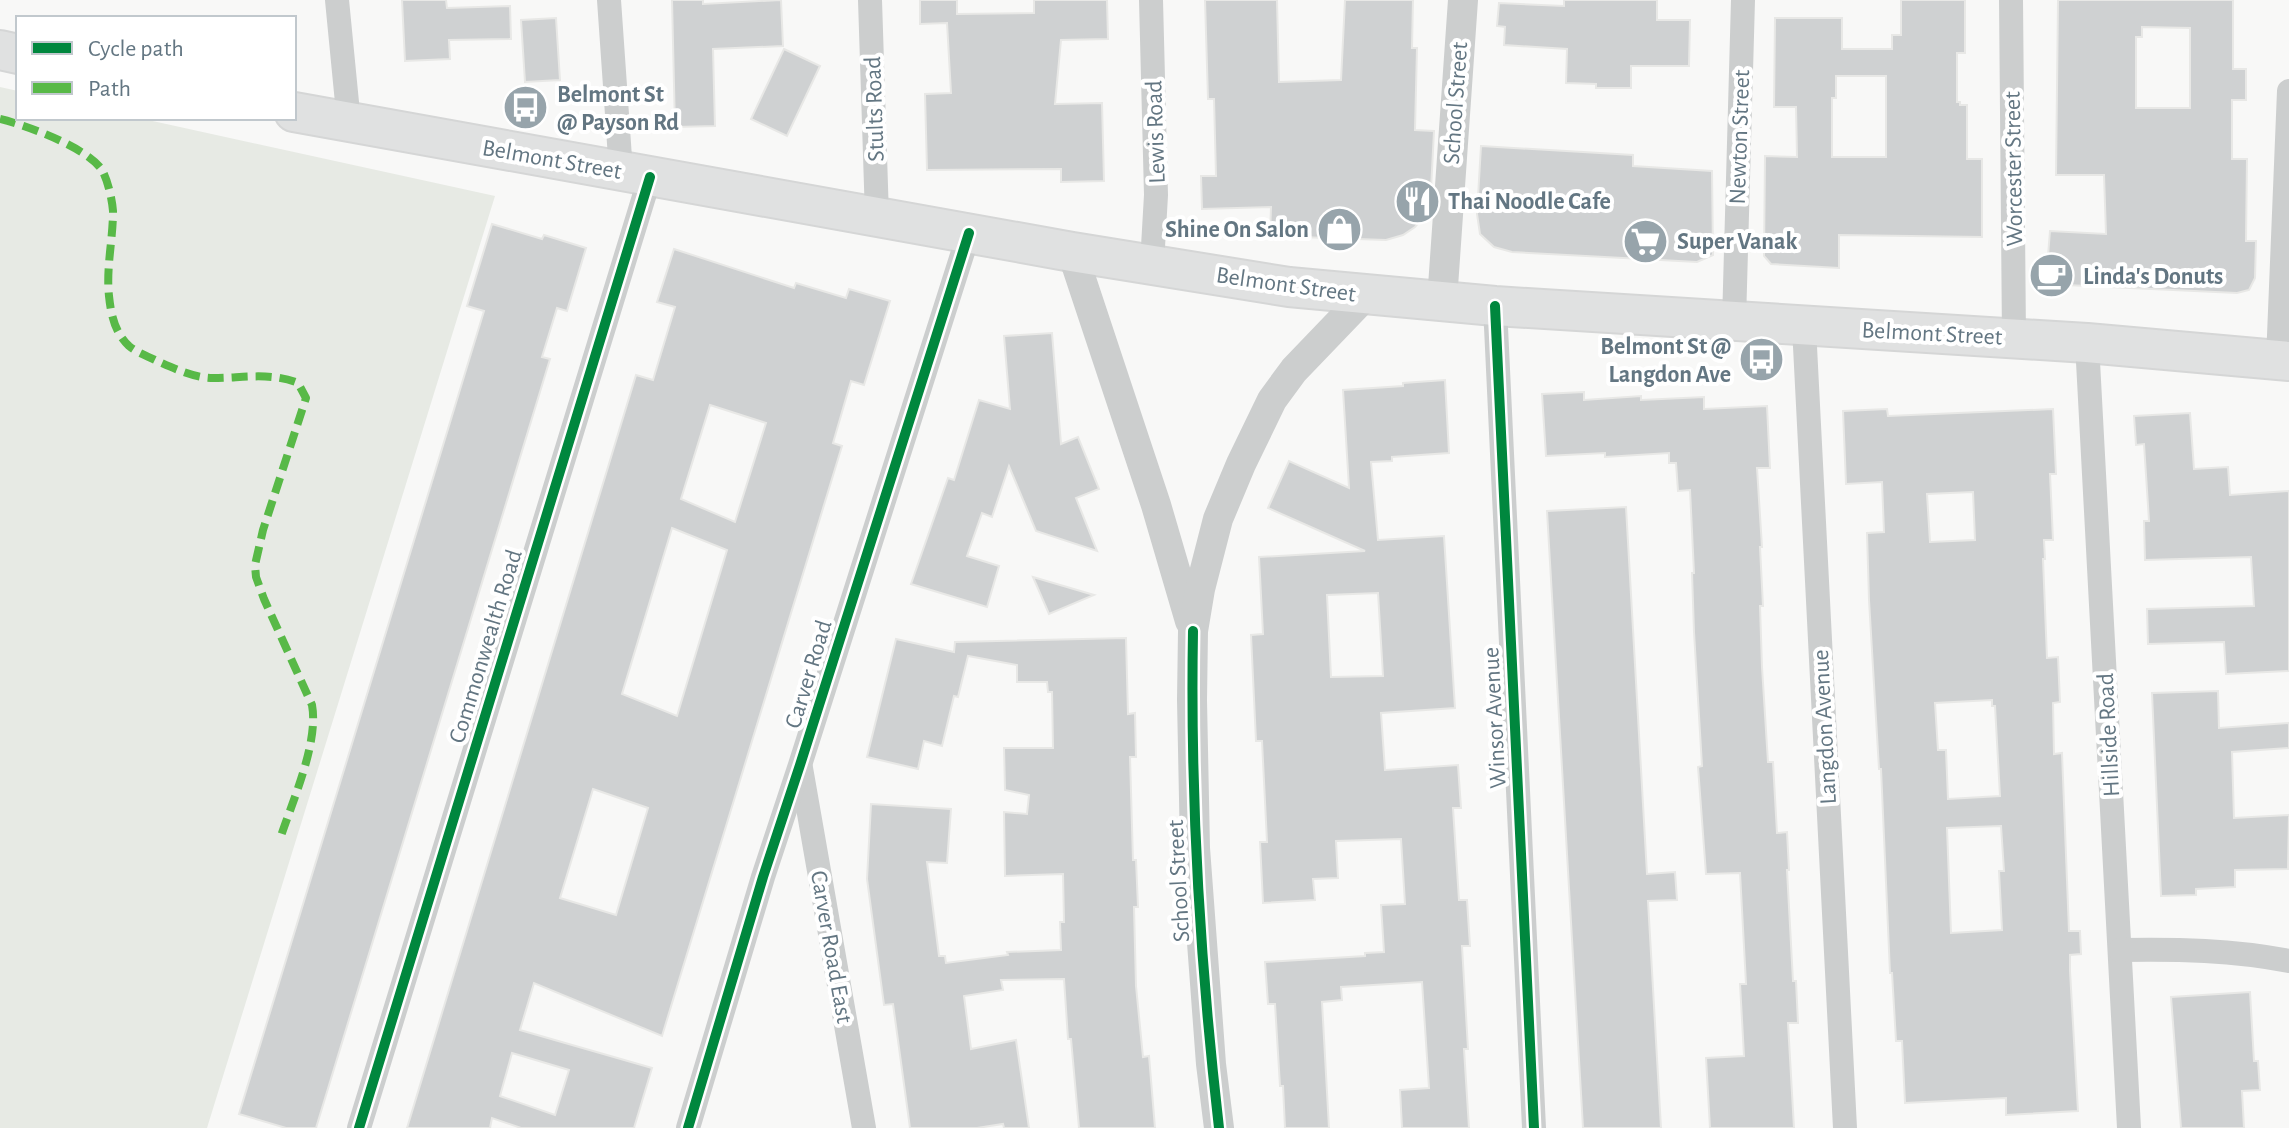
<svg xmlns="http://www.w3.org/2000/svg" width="2289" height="1128" viewBox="0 0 2289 1128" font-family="'Alegreya Sans',sans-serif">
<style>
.green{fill:#e7eae4}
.building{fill:#cfd1d2;stroke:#e8e8e6;stroke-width:2;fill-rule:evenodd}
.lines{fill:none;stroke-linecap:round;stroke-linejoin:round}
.primary-casing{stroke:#d5d6d6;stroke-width:42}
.minor{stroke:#cccece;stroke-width:24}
.tertiary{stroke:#cccece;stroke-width:30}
.primary{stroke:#e0e1e1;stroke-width:38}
.quiet{stroke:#58b947;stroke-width:8;stroke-dasharray:16 8;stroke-linecap:butt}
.cycleway-casing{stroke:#fff;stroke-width:15}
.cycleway{stroke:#00873e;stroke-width:10}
.labels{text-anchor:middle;stroke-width:8;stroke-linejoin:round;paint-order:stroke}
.poi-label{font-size:24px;font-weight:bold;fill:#637682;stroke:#fff;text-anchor:start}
.street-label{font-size:24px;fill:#637682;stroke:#fff}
</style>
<rect width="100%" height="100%" fill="#f8f8f7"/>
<path class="green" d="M0,87l18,4v27h121l356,78 -288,932h-207z"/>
<g class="building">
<path d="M402,0h44l1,8 63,-2 1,33 -62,1 1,19 -45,2z"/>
<path d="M672,0h31v4l78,-4 2,46 -70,3 2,77 -40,1z"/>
<path d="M920,0h37v14l77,-1v-13h73l1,39 -47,1 -6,64 47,-1 2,78 -43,1v-13l-134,1 -2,-76 26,-1 -4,-70 -27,1z"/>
<path d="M1205,0h72l2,82 62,-2 4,-80h68l-1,48h5l-2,82 19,1 -4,78 -15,18 -12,8 -17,5 -116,-4 1,-29 -69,2 -1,-33h15l-2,-77h-6z"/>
<path d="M1564,0h93v20h33l-1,46h-58v22h-35v-4l-30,-1 1,-34 -63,-4 1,-18 -8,-1 2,-23 65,3z"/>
<path d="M1901,0h64v53h-8v49h3v3h7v54h15v78l-143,-2v33l-68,-4 -7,-8 1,-100 32,1 -1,-50h-22l1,-89h67v31h50v-14h9zM1836,76h50v81h-54v-59h4z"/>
<path d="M2058,0h175v69h13v31h-14v59h15l-1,82h10l-1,37 -6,12 -12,3 -171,-8 -10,-3 -6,-7 -3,-7 3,-37 56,3 -2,-59h-48zM2142,27l48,1v80h-54v-71h6z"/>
<path d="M556,18l4,62 -35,2 -4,-62z"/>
<path d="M784,49l36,17 -33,70 -36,-17z"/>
<path d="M1481,146l152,9v11l79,5 1,84 -16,7 -185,-10 -18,-5 -14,-13 -3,-20z"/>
<path d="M492,224l50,15 2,-4 42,13 -19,63 -10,-3 -15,49 8,2 -234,769h-30l-47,-14 245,-803 -17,-5z"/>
<path d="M674,249l120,39 2,-5 50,15 3,-9 41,12 -26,84 -13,-4 -18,62 9,3 -180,590 -128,-53 -14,47 132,38 -18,60h-113l-29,-10 -2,10h-83l229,-753 17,5 22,-73 -18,-5zM710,405l56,18 -31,99 -54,-23zM672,528l55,22 -50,166 -55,-22zM593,789l55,19 -32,107 -56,-17zM512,1053l57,17 -14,45 -55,-19z"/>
<path d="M1052,333l9,111 17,-7 21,52 -23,9 21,53 -61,-20 -27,-65 -17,51 -10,-4 -15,43 32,10 -12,41 -76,-23 37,-106 6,2 25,-80 31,9 -6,-73z"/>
<path d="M1445,380l4,73 -57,4v4l-21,1 7,78 66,-4 11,172 -74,5 4,57 73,-5 3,43h-8l6,92h8l3,46h-8l6,103h-4l5,79h-67l-2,-38 29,-2 -7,-106 -81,5 1,13 -20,2 7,126h-44l-2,-42h-3l-5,-82h-7l-3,-42 100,-6v-3l19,-1 -3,-47 24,-1 -4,-65 -65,2 2,37 -25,1 2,21 -52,3 -3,-61h7l-5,-101h-6l-5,-106 12,-1 -4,-77 106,-6 -97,-43 21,-47 60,27 -6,-98 60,-4v-3zM1378,593l5,83 -52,1 -4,-82z"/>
<path d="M1584,392v8l57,-4v4l63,-3v12l63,-3 3,62h-13l5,79h-2l3,59h-3l2,61 6,95h5l4,71 10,-1 2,38h-2l6,111h3l2,42h-10l6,105h-84l-4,-70 38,-2 -4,-72h6l-6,-111 -34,1 -8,-107 4,-1 -8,-134 -2,-59h2l-4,-83 -12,1 -2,-28h-7v-10l-64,4v-4l-59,3 -4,-62z"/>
<path d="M1887,409l1,7 165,-7 3,65h-6l3,66h-9l1,19h-2l4,99 11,-1 2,45 -7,1 1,51 8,-1 7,178h11l1,23 -11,1v16l8,140 -72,4v-17l-101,5 -3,-62h-6l-4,-68h-2l-9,-204h-2l-10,-169 -2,-67 17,-1 -2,-50 -36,2 -3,-73zM1973,492l2,48 -45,2 -3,-48zM1992,700v6h3l5,90 -52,3 -2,-49h-8l-3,-47zM2001,826l3,45h-5l3,59 -51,3 -4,-105z"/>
<path d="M2190,413l4,56 34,-2 2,28 59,-4v180l-63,3 -2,-32 -76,2 -1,-35 107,-3 -3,-49 -106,3 -1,-39h5l-5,-77 -8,1 -2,-29z"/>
<path d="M1626,507l21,367 28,-2 2,28 -29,1 13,227h-78l-36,-617z"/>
<path d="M1033,577l61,18 -45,19z"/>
<path d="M1126,638l2,76 7,-1 1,44h-6l3,103h3l2,47h-4l2,79 7,71 6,-1 6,72h-76l-8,-89h-3l-4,-60 -63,1 2,10 -39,6 7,53 45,-9 13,88h-25l-1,-4 -26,4h-67l-17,-124 -9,1 -17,-126 4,-75 80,5 -4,54 -20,-1 12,94h6l1,7 62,-8 -1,-3 54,-2 -1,-28h4l-1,-48 -58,2 -1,-64 23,2 2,-19 -24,-5 -1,-42h49l-1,-56h-4l-1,-10h-30v-17l-49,-9 -10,41 -4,-1 -12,50 -18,-5 -6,28 -51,-12 29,-118 58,13 1,-10z"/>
<path d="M2218,691l1,37 70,-5v25l-57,4 2,66 55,-3 -1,54 -53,1v17l-39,2v6l-35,1 -9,-203z"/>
<path d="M2250,992l4,69h4l2,29 -18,1 2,37h-63l-10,-131z"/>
</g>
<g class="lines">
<defs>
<g id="primary">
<path d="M0,50l18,4"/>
<path d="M294,112l778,140 217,35 206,19 592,37 202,18"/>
</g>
</defs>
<use href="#primary" class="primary-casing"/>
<g class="minor">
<path d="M337,0l12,123"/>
<path d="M609,0l12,172"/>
<path d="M870,0l7,217"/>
<path d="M1151,0l5,195 -4,69"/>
<path d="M2011,0l3,338"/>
<path d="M1495,306l39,822"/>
<path d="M1734,322l9,-322"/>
<path d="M1804,327l41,801"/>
<path d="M2087,343l42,785"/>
<path d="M2278,360l11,-269"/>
<path d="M801,768l63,360"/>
<path d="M2120,950c57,-1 113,0 169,11"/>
<path d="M359,1128l291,-951"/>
<path d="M688,1128l75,-251 37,-112 169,-532"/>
</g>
<g class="tertiary">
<path d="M1072,252l84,253 34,116"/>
<path d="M1442,301l21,-301"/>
<path d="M1219,1128l-8,-64 -16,-216 -3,-148 1,-69 7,-42 18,-70 23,-55 31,-64 22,-30 72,-75"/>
</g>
<use href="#primary" class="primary"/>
<path class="quiet" d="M0,119c26,6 88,29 102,51 6,11 10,29 11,41 0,29 -7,56 -4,85 2,19 6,37 20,50 7,6 18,10 26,14 18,8 39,18 58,18 29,0 58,-6 85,5l8,15 -43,132 -8,35 1,12 8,22 48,106c7,38 -20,97 -32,134"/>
<defs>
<g id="cycleway">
<path d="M1495,306l39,822"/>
<path d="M1193,631c-3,166 7,332 26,497"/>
<path d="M359,1128l291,-951"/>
<path d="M688,1128l75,-251 37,-112 169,-532"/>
</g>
</defs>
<use href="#cycleway" class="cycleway-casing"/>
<use href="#cycleway" class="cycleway"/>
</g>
<defs>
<symbol id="bus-disc" viewBox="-11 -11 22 22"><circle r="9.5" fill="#97a4ab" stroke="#fff"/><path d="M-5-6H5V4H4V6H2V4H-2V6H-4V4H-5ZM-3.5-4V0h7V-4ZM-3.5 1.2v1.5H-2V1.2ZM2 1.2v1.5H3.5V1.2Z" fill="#fff"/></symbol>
<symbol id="restaurant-disc" viewBox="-11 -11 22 22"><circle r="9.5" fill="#97a4ab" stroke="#fff"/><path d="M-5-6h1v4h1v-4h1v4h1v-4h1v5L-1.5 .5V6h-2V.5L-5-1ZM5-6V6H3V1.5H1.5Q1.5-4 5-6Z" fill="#fff"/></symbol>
<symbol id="shop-disc" viewBox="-11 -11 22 22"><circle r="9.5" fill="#97a4ab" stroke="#fff"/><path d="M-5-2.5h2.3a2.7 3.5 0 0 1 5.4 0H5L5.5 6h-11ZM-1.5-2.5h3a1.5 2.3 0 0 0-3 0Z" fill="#fff"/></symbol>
<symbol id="supermarket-disc" viewBox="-11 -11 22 22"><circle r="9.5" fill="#97a4ab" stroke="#fff"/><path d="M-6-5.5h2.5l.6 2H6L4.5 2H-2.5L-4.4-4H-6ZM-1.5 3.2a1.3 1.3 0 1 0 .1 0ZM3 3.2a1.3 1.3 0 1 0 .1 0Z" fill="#fff"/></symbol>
<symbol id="cafe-disc" viewBox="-11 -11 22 22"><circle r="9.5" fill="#97a4ab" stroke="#fff"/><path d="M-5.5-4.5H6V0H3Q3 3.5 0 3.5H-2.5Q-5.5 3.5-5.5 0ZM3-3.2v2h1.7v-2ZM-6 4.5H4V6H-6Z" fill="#fff"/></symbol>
</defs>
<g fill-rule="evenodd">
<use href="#bus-disc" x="500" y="82" width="51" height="51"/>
<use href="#restaurant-disc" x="1392" y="176" width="51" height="51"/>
<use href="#shop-disc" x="1314" y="204" width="51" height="51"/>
<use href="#supermarket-disc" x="1620" y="216" width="51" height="51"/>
<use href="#cafe-disc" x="2026" y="250" width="51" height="51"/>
<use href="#bus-disc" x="1736" y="334" width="51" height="51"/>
</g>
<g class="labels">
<g class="poi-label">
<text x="557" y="102">Belmont St<tspan x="557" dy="28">@ Payson Rd</tspan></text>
<text x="1448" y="209">Thai Noodle Cafe</text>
<text x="1309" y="237" text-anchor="end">Shine On Salon</text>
<text x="1677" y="249">Super Vanak</text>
<text x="2083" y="284">Linda's Donuts</text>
<text x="1731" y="354" text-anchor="end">Belmont St @<tspan x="1731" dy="28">Langdon Ave</tspan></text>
</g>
<g class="street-label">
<text transform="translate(1455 103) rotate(-86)" y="8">School Street</text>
<text transform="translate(874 109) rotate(-92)" y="8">Stults Road</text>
<text transform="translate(1155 132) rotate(-92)" y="8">Lewis Road</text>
<text transform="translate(1739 137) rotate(-88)" y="8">Newton Street</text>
<text transform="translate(552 159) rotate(10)" y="8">Belmont Street</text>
<text transform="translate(2013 169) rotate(-91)" y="8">Worcester Street</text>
<text transform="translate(1286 284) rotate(8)" y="8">Belmont Street</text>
<text transform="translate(1932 333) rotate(3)" y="8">Belmont Street</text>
<text transform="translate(485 646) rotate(-73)" y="8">Commonwealth Road</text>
<text transform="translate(808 674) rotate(-73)" y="8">Carver Road</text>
<text transform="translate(1494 718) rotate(-93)" y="8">Winsor Avenue</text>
<text transform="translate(1824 727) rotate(-93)" y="8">Langdon Avenue</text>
<text transform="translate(2108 735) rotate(-93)" y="8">Hillside Road</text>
<text transform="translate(1178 881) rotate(-93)" y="8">School Street</text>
<text transform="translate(832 947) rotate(80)" y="8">Carver Road East</text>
</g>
</g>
<rect x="16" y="16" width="280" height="104" fill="#ffffff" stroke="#c1c8cd" stroke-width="2"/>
<rect x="32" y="42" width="40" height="12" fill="#00873e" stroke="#c1c8cd" stroke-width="2"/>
<text x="88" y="56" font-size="24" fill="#637682">Cycle path</text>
<rect x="32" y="82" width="40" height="12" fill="#58b947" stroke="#c1c8cd" stroke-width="2"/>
<text x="88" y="96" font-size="24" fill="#637682">Path</text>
</svg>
